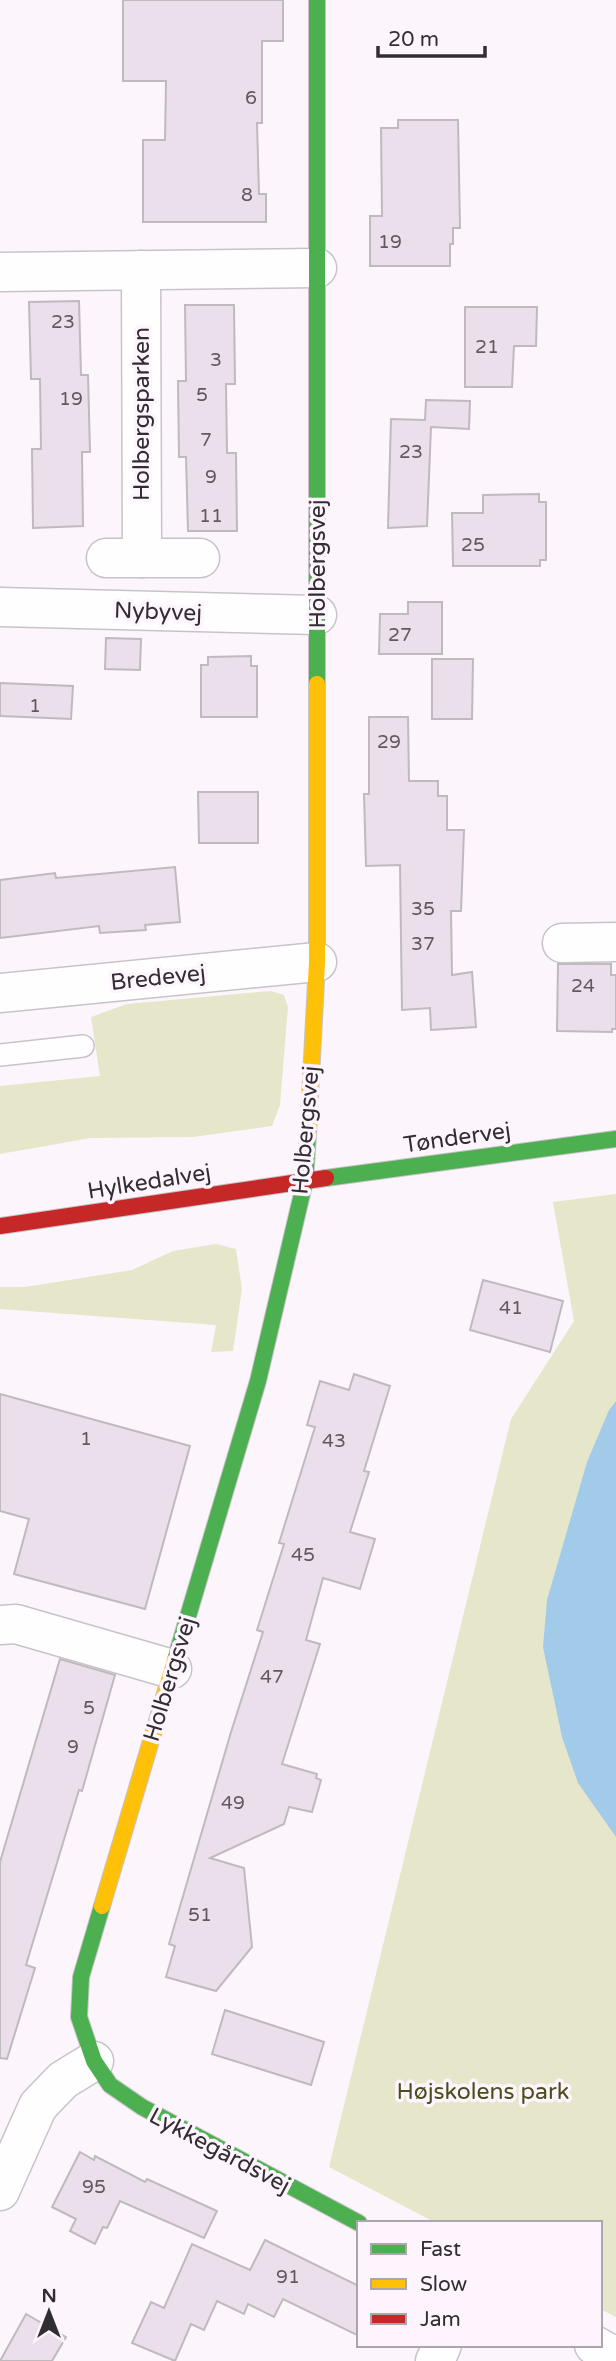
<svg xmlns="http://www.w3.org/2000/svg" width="616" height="2361" viewBox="0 0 616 2361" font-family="'Varela Round',sans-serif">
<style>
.green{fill:#e6e6cb}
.water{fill:#a2cbea}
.building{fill:#ebdfec;stroke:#bebabe;stroke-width:2}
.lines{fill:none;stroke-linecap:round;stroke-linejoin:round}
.lane-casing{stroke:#c8c3c8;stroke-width:24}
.street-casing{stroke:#c8c3c8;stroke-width:41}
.fast-casing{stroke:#c8c3c8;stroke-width:18}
.slow-casing{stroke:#c8c3c8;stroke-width:18}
.jam-casing{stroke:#c8c3c8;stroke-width:18}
.lane{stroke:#fffeff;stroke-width:21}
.street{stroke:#fffeff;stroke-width:38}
.fast{stroke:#4caf50;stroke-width:16}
.slow{stroke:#ffc107;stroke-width:16}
.jam{stroke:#c62828;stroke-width:16}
.labels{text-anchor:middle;stroke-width:7;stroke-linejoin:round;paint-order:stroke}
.number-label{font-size:19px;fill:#605a60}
.street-label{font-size:23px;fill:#312e32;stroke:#fef4fe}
.park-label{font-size:23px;fill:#4b4d1b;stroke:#fef4fe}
</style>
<rect width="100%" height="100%" fill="#fcf6fc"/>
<g class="green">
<path d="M271,991l13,4 4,12 -8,98 -8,21 -79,11 -102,1 -91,16v-68l100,-10 -9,-59 36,-13z"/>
<path d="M616,1194v1123l-16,-8v-86h-164l-107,-56 182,-748 63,-98 -21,-119z"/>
<path d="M216,1244l20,5 6,40 -9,62 -22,1 5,-27 -216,-16v-22h25l107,-17 41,-19z"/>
</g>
<path class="water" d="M616,1401v436l-38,-54 -16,-46 -19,-90 4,-47 40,-138 22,-52z"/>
<g class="building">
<path d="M123,0h160v41h-21v82h-5l2,71h7v28h-123v-82h22l1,-59h-43z"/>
<path d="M398,120h60l2,108h-7v16h-3v22h-80v-50h12l-1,-88h17z"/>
<path d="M79,301l2,74h7l2,77h-8l1,74 -50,2 -1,-79h9l-1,-70h-9l-2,-77z"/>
<path d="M185,305h49l1,79h-9l1,69h9l1,78h-49l-2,-74h-7l-1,-76h8z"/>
<path d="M465,307h72l-1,39h-22l-2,41h-47z"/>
<path d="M426,400l44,1 -1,28 -38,-2 -4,99 -39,2 3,-109 34,1z"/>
<path d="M539,494v8h7v58h-6v6h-87l-1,-53h31v-18z"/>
<path d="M408,602h34v52h-63l1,-40h28z"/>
<path d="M106,638l35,1 -1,31 -35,-1z"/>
<path d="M251,656v10h6v51h-56v-52h7v-8z"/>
<path d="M432,659h41l-1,60h-40z"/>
<path d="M0,683l73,3 -2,33 -71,-3z"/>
<path d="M369,717h39l1,64h29v15h9v34h17l-3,81h-10l1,64 20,-3 4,55 -45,3 -1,-22 -28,2 -2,-145 -34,1 -2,-72h5z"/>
<path d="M198,792h60v51h-59z"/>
<path d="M175,867l5,55 -35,3 1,5 -46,3 -1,-7 -99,12v-58l55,-7 1,5z"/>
<path d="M558,964h53v11h5v54h-4v3l-55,-1z"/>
<path d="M483,1280l80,21 -13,51 -80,-22z"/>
<path d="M354,1374l36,12 -26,85 5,1 -19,60 25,7 -15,50 -37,-11 -17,62 14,4 -38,120 35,10 -1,4 5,2 -9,32 -23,-5 -5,17 -74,34 34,10 8,79 -36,44 -50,-14 9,-31 -6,-2 62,-212 32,-100 -6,-2 27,-86 -5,-1 36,-116 -8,-2 13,-44 29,9z"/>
<path d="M0,1394l190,52 -45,163 -131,-35 15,-55 -29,-8z"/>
<path d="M60,1659l55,16 -33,116 -3,-1 -53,175 9,3 -28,91 -7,-1v-196z"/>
<path d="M225,2010l99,32 -13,43 -99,-31z"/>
<path d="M80,2152l14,8 1,-4 50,26 2,-3 70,32 -13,27 -84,-37 -13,27 -4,-1 -8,17 -25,-13 6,-12 -24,-12z"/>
<path d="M265,2240l94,46v50l-76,-37 -9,18 -26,-13 -4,10 -27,-13 -13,29 -13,-6 -16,37 -43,-18 19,-41 13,6 28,-64 58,26z"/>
<path d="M26,2314l40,23 -14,24h-52z"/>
</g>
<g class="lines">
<defs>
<path id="lane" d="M0,1055l83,-9"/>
<g id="street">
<path d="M141,270l1,288"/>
<path d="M0,272l317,-4"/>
<path d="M106,558h94"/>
<path d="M0,607l317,8"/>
<path d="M562,943l54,-1"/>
<path d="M0,993l317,-31"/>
<path d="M0,1625l16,-1 156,45"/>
<path d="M0,2191l38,-85 25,-26 31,-19"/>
<path d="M594,2345l22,12"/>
<path d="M435,2361l7,-16"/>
</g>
<g id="fast">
<path d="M317,0v684"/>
<path d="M326,1178l290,-39"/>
<path d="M175,1660l83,-279 47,-200 3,-46"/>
<path d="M102,1906l-21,71 -2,40 15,44 16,24 32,22 217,116"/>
</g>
<g id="slow">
<path d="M308,1135l9,-173v-278"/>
<path d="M102,1906l73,-246"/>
</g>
<path id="jam" d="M0,1226l326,-48"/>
</defs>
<use href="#lane" class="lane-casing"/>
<use href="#street" class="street-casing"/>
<use href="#fast" class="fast-casing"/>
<use href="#slow" class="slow-casing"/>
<use href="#jam" class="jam-casing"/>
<use href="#lane" class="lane"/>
<use href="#street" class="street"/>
<use href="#fast" class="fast"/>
<use href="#slow" class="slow"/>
<use href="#jam" class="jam"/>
</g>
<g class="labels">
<g class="number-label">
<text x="251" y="104">6</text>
<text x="247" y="201">8</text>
<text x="390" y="248">19</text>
<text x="63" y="328">23</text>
<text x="487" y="353">21</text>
<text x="216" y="366">3</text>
<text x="202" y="401">5</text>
<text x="71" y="405">19</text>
<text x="206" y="446">7</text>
<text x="411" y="458">23</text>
<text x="211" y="483">9</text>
<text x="211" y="522">11</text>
<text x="473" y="551">25</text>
<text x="400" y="641">27</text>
<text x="35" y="712">1</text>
<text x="389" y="748">29</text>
<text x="423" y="915">35</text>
<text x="423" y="950">37</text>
<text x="583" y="992">24</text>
<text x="511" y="1314">41</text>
<text x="86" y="1445">1</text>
<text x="334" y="1447">43</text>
<text x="303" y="1561">45</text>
<text x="272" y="1683">47</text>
<text x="89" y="1714">5</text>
<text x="73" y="1753">9</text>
<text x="233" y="1809">49</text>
<text x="200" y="1921">51</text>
<text x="94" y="2193">95</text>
<text x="288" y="2283">91</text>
</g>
<g class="street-label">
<text transform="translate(141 414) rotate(-90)" y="8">Holbergsparken</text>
<text transform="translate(317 564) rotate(-90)" y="8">Holbergsvej</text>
<text transform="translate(158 611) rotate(2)" y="8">Nybyvej</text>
<text transform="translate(158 977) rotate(-6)" y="8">Bredevej</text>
<text transform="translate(305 1130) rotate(-85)" y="8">Holbergsvej</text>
<text transform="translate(457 1137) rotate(-8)" y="8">Tøndervej</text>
<text transform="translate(149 1181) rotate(-9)" y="8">Hylkedalvej</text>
<text transform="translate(169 1679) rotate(-73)" y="8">Holbergsvej</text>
<text transform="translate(220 2150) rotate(28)" y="8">Lykkegårdsvej</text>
</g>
<g class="park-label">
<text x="483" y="2099">Højskolens park</text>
</g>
</g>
<rect x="357" y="2221" width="245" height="126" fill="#fef4fe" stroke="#aca5ac" stroke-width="2"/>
<rect x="371" y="2244" width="35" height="10" fill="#4caf50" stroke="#aca5ac" stroke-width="2"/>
<text x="420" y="2256" font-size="21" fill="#312e32">Fast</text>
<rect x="371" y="2279" width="35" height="10" fill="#ffc107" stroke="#aca5ac" stroke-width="2"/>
<text x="420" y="2291" font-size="21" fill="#312e32">Slow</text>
<rect x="371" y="2314" width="35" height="10" fill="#c62828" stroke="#aca5ac" stroke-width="2"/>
<text x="420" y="2326" font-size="21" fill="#312e32">Jam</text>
<g transform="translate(49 2312)" stroke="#fef4fe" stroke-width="5" paint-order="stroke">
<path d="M0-5L12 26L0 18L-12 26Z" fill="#312e32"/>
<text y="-10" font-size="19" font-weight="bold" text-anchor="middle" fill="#312e32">N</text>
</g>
<path d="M378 46v10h107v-10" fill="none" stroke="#312e32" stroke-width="3.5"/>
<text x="388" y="46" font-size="21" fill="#312e32" stroke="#fef4fe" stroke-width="5" paint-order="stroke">20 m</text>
</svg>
